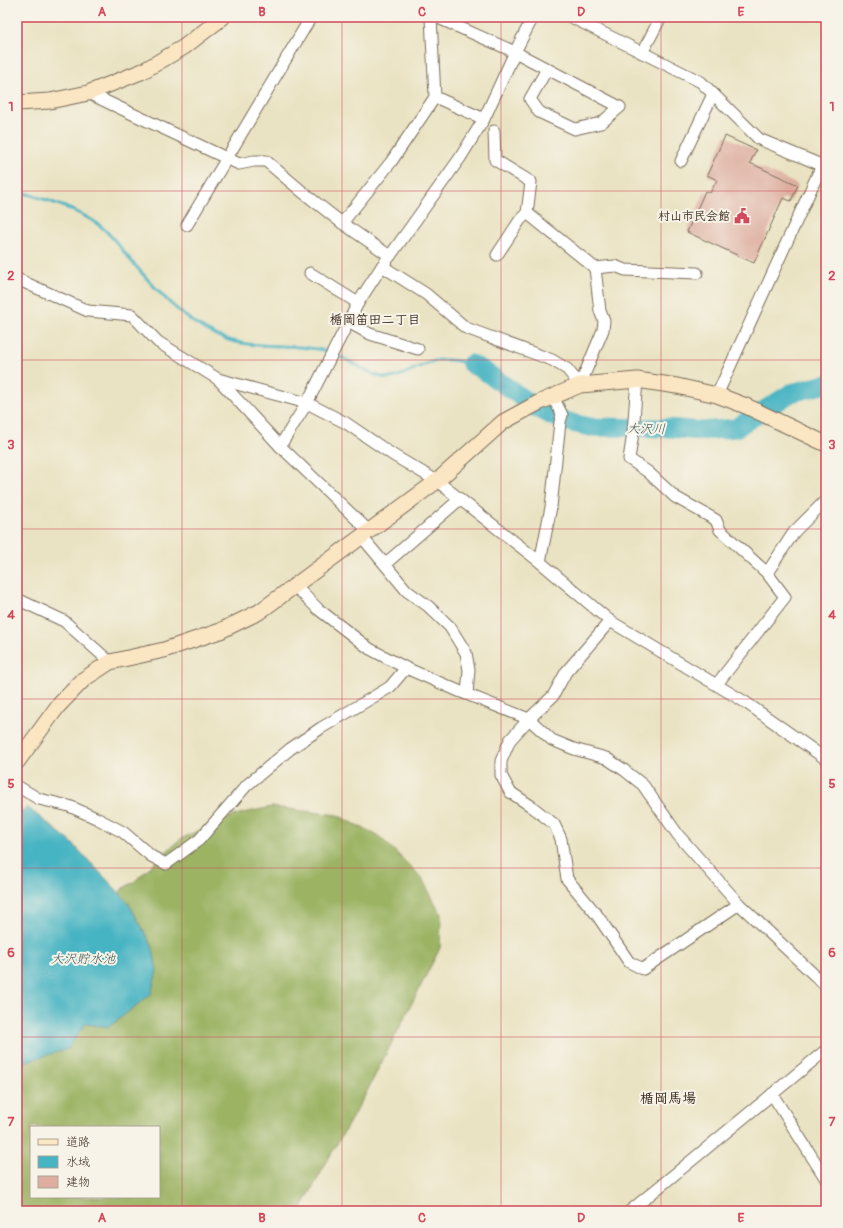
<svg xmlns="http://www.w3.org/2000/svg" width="843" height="1228" viewBox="0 0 843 1228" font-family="Pangolin,'Klee One',sans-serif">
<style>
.forest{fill:#9bb364;stroke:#6b6e41;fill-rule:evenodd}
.water{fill:#47b4c3;stroke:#416f70}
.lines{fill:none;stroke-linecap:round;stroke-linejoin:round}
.stream{stroke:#47b4c3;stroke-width:3}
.river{stroke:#47b4c3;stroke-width:19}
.building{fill:#ddad9f}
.street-casing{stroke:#786b58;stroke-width:13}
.secondary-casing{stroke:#786b58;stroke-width:17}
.street{stroke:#fff;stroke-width:11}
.secondary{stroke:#fbe6c4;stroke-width:15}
.grid{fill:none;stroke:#d1495b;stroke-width:1;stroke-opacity:0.55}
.labels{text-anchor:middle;stroke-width:4;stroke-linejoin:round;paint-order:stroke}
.poi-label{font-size:12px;font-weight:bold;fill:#3b2a1e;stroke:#f7f3e8;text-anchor:end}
.neighbourhood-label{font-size:13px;font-weight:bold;fill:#3b2a1e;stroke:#f7f3e8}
.water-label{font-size:13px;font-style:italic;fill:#3f5a58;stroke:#f7f3e8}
.quarter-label{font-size:14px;font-weight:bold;fill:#3b2a1e;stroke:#f7f3e8}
.neatline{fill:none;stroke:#d1495b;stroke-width:1.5}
.grid-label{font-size:13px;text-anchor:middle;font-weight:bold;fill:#d1495b}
</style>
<rect width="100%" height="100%" fill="#f7f3e8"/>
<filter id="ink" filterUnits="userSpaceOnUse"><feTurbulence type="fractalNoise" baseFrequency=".025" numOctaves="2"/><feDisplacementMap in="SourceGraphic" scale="8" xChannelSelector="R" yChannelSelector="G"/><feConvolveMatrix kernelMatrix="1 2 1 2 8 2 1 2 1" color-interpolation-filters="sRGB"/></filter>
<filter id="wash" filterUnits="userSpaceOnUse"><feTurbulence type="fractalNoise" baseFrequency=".012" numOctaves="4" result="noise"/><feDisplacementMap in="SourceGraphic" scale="16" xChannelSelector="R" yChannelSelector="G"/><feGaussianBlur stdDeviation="0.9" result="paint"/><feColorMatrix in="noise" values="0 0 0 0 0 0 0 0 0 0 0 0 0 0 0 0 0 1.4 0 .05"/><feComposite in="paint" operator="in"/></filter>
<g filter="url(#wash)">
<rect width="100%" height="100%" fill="#eae3c3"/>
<path class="forest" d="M272,807l65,8 43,22 41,40 20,37 -1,34 -76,149 -38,66 -26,48h-283v-159l85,-124 20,-39 12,-7 45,-42 32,-16 28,-10zM31,1127h128v70h-128z"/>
<path class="water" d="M17,805l7,6 3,-4 43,34 58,61 25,46 4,23 -6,23 -42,33 -24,-3 -17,25 -51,15z"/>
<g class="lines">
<path class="stream" d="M17,191c25,7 69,21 88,39 8,8 16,18 23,27 26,30 53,63 90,79 33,15 69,6 104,14 22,4 47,27 66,28 7,0 14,-3 20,-6 26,-13 34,-16 63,-8"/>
<path class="river" d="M471,364l12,6 55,39 14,7 20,7 18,4 79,1 32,3 35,-3 55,-35 35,-9"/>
</g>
<g id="blocks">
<path class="building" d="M725,136l31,14 -6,13 48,22 -7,16 -8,-3 -29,65 -67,-31 18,-41 5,2 7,-13 -10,-5z"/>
</g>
</g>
<g filter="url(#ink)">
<use href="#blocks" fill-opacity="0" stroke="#786b58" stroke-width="1"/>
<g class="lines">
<defs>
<g id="street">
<path d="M436,17l79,35 105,55 -19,16 -26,6 -36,-17 -9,-13 17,-30"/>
<path d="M571,17l130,65 58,57 67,28"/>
<path d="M642,53l19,-36"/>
<path d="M88,93l151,71 15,-3h12l39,33 37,29"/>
<path d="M435,97l49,22"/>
<path d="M681,161l32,-67"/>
<path d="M187,225l124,-208"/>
<path d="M497,255l23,-35 7,-7"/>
<path d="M390,256l-48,-33 49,-61 44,-65 -4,-80"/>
<path d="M382,266l44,28 40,34 86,32 15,9 13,16 23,-55 1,-9 -4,-10 -5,-43 -68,-55 4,-31 -36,-22 -1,-29"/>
<path d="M595,268l20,-2 10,4 72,3"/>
<path d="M310,273l48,30"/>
<path d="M17,279l71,32 44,4 26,27 60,37 62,67 89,85"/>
<path d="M348,322l22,12 48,15"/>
<path d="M218,379l89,24 39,20 47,32 44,26 103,81 70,59 135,81 81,57"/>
<path d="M637,380l-4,53 -4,26 19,13 27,25 41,23 4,10 47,43 18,24 -68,87"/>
<path d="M717,395l105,-230"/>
<path d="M280,446l27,-43 51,-100 24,-37 8,-10 70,-98 24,-39 31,-67 18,-35"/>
<path d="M362,537l45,54 21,15 22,21 16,26 3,17 -2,24"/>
<path d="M540,562l11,-55 9,-85 2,-7 -9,-18"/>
<path d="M385,564l75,-65"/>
<path d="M767,573l27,-41 32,-32"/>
<path d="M295,586l23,23 52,40 36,19 55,24 68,27 23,21 22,9 32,9 18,12 19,15 35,50 61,69 87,82"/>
<path d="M17,599l47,22 46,41"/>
<path d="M610,621l-44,51 -13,24 -24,23 -19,21 -9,21v14l9,17 21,14 23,18 7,15 6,40 30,36 32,47 14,7 96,-65"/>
<path d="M17,786l22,13 30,7 27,12 27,14 28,24 15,8 33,-24 48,-55 43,-36 31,-21 49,-29 20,-12 16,-19"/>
<path d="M772,1094l54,85"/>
<path d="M630,1211l196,-161"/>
</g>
<g id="secondary">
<path d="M17,103l33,-2 38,-8 55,-22 41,-24 39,-30"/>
<path d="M17,762l41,-56 26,-27 26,-17 54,-12 56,-19 39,-19 178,-131 66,-59 35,-19 42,-18 57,-5 40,6 40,9 29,11 80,38"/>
</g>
</defs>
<use href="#street" class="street-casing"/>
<use href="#secondary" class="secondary-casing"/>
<use href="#street" class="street"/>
<use href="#secondary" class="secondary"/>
</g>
</g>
<path class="grid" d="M182,17v1194M342,17v1194M501,17v1194M661,17v1194M17,191h809M17,360h809M17,529h809M17,699h809M17,868h809M17,1037h809"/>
<defs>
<symbol id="civic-bare" viewBox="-9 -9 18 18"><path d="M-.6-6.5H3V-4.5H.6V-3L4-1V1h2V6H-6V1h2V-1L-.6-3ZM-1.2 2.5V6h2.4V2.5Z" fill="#d1495b" stroke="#f7f3e8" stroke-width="2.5" paint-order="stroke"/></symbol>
</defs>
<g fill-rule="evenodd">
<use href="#civic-bare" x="731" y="205" width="22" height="22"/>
</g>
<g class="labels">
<g class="poi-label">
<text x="730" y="220">村山市民会館</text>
</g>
<g class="neighbourhood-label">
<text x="375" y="324">楯岡笛田二丁目</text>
</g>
<g class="water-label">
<text transform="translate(646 428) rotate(1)" y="5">大沢川</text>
<text x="83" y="963">大沢貯水池</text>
</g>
<g class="quarter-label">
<text x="668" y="1103">楯岡馬場</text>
</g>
</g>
<rect width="843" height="1228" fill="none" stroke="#f7f3e8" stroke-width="44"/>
<rect x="30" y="1126" width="130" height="72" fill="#f7f3e8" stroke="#aca397"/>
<rect x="38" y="1139" width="20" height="6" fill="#fbe6c4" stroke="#aca397"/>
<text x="66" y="1146" font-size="12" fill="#3b2a1e">道路</text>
<rect x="38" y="1156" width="20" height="12" fill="#47b4c3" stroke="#aca397"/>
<text x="66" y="1166" font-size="12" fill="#3b2a1e">水域</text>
<rect x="38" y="1176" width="20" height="12" fill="#ddad9f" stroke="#aca397"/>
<text x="66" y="1186" font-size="12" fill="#3b2a1e">建物</text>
<rect x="22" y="22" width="799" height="1184" class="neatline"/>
<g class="grid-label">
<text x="102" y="16">A</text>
<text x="262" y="16">B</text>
<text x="422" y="16">C</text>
<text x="581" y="16">D</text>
<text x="741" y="16">E</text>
<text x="11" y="111">1</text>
<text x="832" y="111">1</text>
<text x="11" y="280">2</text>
<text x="832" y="280">2</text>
<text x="11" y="449">3</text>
<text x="832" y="449">3</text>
<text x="11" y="619">4</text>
<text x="832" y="619">4</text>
<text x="11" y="788">5</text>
<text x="832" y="788">5</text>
<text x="11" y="957">6</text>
<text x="832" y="957">6</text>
<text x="11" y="1126">7</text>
<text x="832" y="1126">7</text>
<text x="102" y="1222">A</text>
<text x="262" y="1222">B</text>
<text x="422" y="1222">C</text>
<text x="581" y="1222">D</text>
<text x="741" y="1222">E</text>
</g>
</svg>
